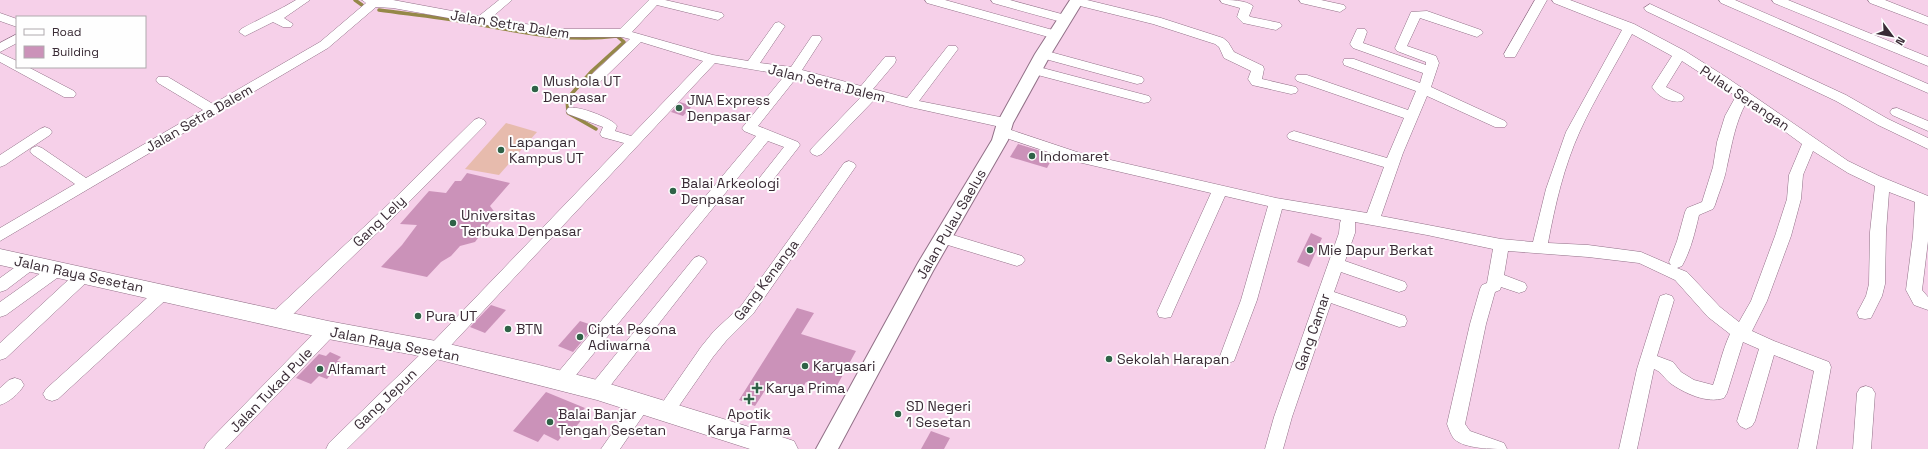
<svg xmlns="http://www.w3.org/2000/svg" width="1928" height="449" viewBox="0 0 1928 449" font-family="'Space Grotesk',sans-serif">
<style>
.green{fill:#e7bbad}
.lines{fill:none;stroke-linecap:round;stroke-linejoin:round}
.stream{stroke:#958848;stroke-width:3.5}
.building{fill:#cb92b9}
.minor-casing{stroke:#917087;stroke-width:1}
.tertiary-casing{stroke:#917087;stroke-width:2}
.secondary-casing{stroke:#917087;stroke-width:1}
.minor{fill:#fff;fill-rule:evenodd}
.tertiary{fill:#fff;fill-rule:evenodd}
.secondary{fill:#fff;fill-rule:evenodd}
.poi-dot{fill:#2f6247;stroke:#fefefe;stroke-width:1.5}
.labels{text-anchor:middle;stroke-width:4;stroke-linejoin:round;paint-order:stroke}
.street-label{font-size:14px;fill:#392b35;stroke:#fefefe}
.poi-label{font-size:14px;fill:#392b35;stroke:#fefefe;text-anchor:start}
</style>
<rect width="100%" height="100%" fill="#f6d0e9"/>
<path class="green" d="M506,123l31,9 -38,43 -34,-6z"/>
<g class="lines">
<g class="stream">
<path d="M355,0l7,5"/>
<path d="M379,10c29,4 58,7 87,12 50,9 100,21 151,14l7,6 -32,29 -25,28 1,14 28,16"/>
</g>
</g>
<g class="building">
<path d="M680,102l12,4 -9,10 -12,-4z"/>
<path d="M1018,144l36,11 -7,13 -37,-11z"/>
<path d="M467,173l43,10 -20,23 6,8 -21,28 -15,4 -9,10 -10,6 -14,15 -46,-10 21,-22 15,-20 -17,-1 29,-33 17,2 9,-12h6z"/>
<path d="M1311,233l11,5 -13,29 -12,-5z"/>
<path d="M491,305l15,5 -21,23 -15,-6z"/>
<path d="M797,308l17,5 -13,21 55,17 -22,40 -28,-9 -5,9 -30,-10 -16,25 -16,-6z"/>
<path d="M580,321l15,5 -22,26 -15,-6z"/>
<path d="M330,352l11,5 -4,4 4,1 -14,17 -8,-3 -8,8 -15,-6 23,-24 7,2z"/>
<path d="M546,392l39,16 -3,3 5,2 -16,20 -5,-2 -8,10 -14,-7 -6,8 -25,-11z"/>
<path d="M931,431l19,7 -6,11h-23z"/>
</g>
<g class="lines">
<defs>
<g id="minor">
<path d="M296,0h14l-26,18 9,6 -2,3h-8l-10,-5 -28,14 -6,-4 2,-3c18,-10 37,-18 55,-29z"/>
<path d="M362,0h31l86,16 20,-16h13l-21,18 64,11h65l29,-29h16l57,13 2,3 -6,4 -61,-15 -25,27 81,23 35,6 27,-38 4,-1 6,4 -25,37 31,4 21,-31h8l2,3 -20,31 59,16 24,-29h10l1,3 -1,3 -22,26 34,9 41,-52h8l2,3 -39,52 86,17 5,2 2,3 -2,3 -5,2 -95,-21 -34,-9 -54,56 -5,2 -5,-2 -2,-3 2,-3 51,-53 -66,-18 -39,49 40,16 2,3 -2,3 -29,37 -5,1 -5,-1 -2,-4 27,-34 -16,-6 -201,245 -6,2 -6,-2 -3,-5 3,-5 201,-240 -12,-5 -2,-3 43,-53 -70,-12 -273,292 -95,94h-21l3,-6 101,-98 194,-202 -22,-6 -2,-3 3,-7 -35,-13 -2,-3 2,-3c9,-3 44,10 49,18l-2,5 16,5 72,-75 -62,-19 -42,41h-10l-2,-3 2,-3 41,-38 -8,-2h-67l-162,-29 -17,-1 -48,41 -328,193v-13l75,-44 -43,-30 -2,-3 2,-3 5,-2 5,2 44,30 117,-68 -45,-27 -2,-3 2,-3h10l45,27 107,-62 46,-39z"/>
<path d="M925,0h20l115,32 2,3 -2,3h-8l-125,-35z"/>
<path d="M991,0h19l59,16 2,3 -6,4 -72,-20z"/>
<path d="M1071,0h16l74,18 62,20 5,4 6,10 29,14 1,3 -2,10 34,8 2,3 -2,3 -5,1 -39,-9 -4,-6 3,-8 -27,-13 -5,-11 -4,-3 -62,-20 -81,-20z"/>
<path d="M1220,0c10,0 26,0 33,6l-4,10 2,1 29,6 2,3 -6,4 -33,-7 -6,-6 3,-9 -18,-5z"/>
<path d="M1299,0h22l23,5 2,3 -6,4 -39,-9z"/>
<path d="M1535,0h12l-32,57h-10l-1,-3z"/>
<path d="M1552,0h18l64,24 51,27 41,26 122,84 31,15 49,20v45l-6,49 6,7v13l-14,-5 -8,-15 7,-54 2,-34 -26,-10 -3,40 -1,52 -3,12 -11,22 -6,1 -6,-1 -2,-5 9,-17 3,-12 1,-52 5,-46 -27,-13 -35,-22 -10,24 -2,24 -10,37 -24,65 -15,30 22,10 55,21 2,5 -15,82h-18l16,-78 -40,-16 -19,66 -3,5 -6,3 -6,-3 -3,-5 22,-72 -16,-7 -16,51 -3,5c-17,6 -40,-5 -54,-15 -6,-5 -8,-11 -16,-14l-17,80h-18l18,-80 23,-73 6,-2 6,2 2,4 -17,56 16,6 8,10 13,8 19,5c6,-17 9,-34 17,-51l-22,-17 -33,-37 -36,-17 -51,-6 -80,-6 -4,24 21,8 2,4 -2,4 -6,2 -18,-6 -1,3 -5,2 -9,32 -21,100 5,7 34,12 3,6c-15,0 -42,0 -53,-10 -3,-4 -5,-10 -7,-15l23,-100 10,-35 2,-4 5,-2 6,-34 -66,-14 -72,-13v11l-10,28 60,21 2,4 -2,4 -6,2 -58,-20 -7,20 71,24 2,5 -2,5 -6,1 -68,-24 -39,114 -9,32h-18l9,-32 65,-184 1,-10 1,-3 -59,-11 -25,91 -23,61 -6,2 -6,-2 -2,-5 21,-56 27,-94 -43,-10 -52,116 -2,5 -6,1 -6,-1 -2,-5 54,-119 -133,-31 -81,-27 -2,-3 2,-3 5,-2 78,26 196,45 91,15 17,-46 -95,-28 -2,-3 2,-3 5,-2 93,27 17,-40 -107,-37 -2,-3 2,-3h10l101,35 8,-19 -72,-26 -1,-3 1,-3h10l66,24 3,-10 -70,-25 -3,-4 7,-15h8l2,3 -4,11 63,22v-3l-29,-11 -2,-3 16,-36 16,-1 54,19 2,3 -6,4 -57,-19 -13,28 29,10 3,7 -8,24 74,34 2,3 -2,3h-10l-68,-31 -24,57 -22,63 120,23 32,3 13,-53 20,-57 56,-102 -68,-27zM1632,34l40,22 -20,31c5,9 19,17 30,14l2,-3 -2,-3 -16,-8 16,-26 54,35 -11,20 -8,26 -4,25 -11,35 -15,6 -2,4 -8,29 -8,21 2,3 -30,-13 -53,-7 -40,-2c7,-38 16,-77 32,-112 15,-33 35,-65 52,-97zM1746,103l56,41 -13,31 -2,24 -12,37 -24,65 -12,21 -19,-15 -33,-35 -10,-4 5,-2c9,-16 13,-34 17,-51l14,-6 2,-4c4,-13 10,-26 12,-39 5,-22 8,-43 19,-63z"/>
<path d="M1719,0h16l193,84v9l-207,-90z"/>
<path d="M1772,0h16l140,57v9l-154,-63z"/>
<path d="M1868,0h17l43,17v8l-58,-22z"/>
<path d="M1650,4l196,91 42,24 40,19v11l-50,-24 -42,-24 -190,-90 -2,-3z"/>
<path d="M0,13l17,6v8l-17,-6z"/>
<path d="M17,34v9l-17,9v-9z"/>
<path d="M1043,50l99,27 2,3 -2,3 -5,1 -99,-27 -1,-3 1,-3z"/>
<path d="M0,53l17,8v6h11l46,24 2,3 -2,3h-10l-64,-35z"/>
<path d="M1035,66l114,30 2,3 -2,3 -5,1 -114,-30 -1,-3 1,-3z"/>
<path d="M1897,108l31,13v10l-36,-16 -2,-3 2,-3z"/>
<path d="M479,118l5,2 2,3 -2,3 -80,81 -120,116 -6,1 -6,-1 -2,-5 2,-5 122,-114 80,-79z"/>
<path d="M45,127l5,2 2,3 -2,3 -45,30 -5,2v-12l40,-26z"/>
<path d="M849,161l5,2 2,3 -2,3 -101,145 -27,27 -13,16 -41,59 -6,2 -6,-2 -3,-5 3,-5 41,-59 13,-16 27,-25 103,-143z"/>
<path d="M943,232l79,24 3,4 -3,4 -5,2 -79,-24 -3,-4 3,-4z"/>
<path d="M699,256l5,2 3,4 -3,4 -101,129 -6,2 -6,-2 -3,-5 3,-5 103,-127z"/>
<path d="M30,258l5,2 3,4 -3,4 -29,22 -6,2v-14l25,-18z"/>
<path d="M58,263l6,2 2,4 -2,4 -58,42 -6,2v-15l52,-37z"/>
<path d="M84,269l6,2 2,4 -2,4 -84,79 -6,2v-17l78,-72z"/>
<path d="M164,286l6,2 2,4 -2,4 -112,103 -6,2 -6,-2 -3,-5 3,-5 112,-101z"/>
<path d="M328,323l6,2 2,5 -2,5 -109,114h-21l3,-6 115,-118z"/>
<path d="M15,378l6,2 3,5c-5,9 -15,17 -24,20v-17l9,-8z"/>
<path d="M1866,386l6,2 3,5 -4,56h-18l4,-56 3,-5z"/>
<path d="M642,397l6,2 3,5 -31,45h-19l35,-50z"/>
</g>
<path id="tertiary" d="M1070,0h14l-33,54 -38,69 -5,17 -75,131 -95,178h-22l102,-186 74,-123 5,-17 38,-69z"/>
<path id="secondary" d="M0,249l328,72 108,20 103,24 58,15 188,58 9,3 4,8h-48l-153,-49 -161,-41 -108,-20 -328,-74z"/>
</defs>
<use href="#minor" class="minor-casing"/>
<use href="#tertiary" class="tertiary-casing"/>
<use href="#secondary" class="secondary-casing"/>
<use href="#minor" class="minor"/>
<use href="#tertiary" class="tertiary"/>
<use href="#secondary" class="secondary"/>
</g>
<g class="poi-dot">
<circle cx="535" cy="89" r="4"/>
<circle cx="679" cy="108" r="4"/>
<circle cx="501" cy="150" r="4"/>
<circle cx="1032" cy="156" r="4"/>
<circle cx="673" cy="191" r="4"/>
<circle cx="453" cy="223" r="4"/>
<circle cx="1310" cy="250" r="4"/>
<circle cx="418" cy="316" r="4"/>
<circle cx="508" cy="329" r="4"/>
<circle cx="580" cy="337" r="4"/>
<circle cx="1109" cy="359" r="4"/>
<circle cx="805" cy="366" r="4"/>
<circle cx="320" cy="369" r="4"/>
<path d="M755 382h4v4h4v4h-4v4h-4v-4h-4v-4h4z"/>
<path d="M747 393h4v4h4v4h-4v4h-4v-4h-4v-4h4z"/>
<circle cx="898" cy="414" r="4"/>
<circle cx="550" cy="422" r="4"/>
</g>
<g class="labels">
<g class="street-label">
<text transform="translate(510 24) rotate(9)" y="5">Jalan Setra Dalem</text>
<text transform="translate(827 83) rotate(14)" y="5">Jalan Setra Dalem</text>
<text transform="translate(1745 98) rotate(34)" y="5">Pulau Serangan</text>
<text transform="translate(199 118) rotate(-30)" y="5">Jalan Setra Dalem</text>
<text transform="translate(379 221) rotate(-44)" y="5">Gang Lely</text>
<text transform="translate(951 224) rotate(-60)" y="5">Jalan Pulau Saelus</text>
<text transform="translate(79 274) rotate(12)" y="5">Jalan Raya Sesetan</text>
<text transform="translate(766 280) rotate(-53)" y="5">Gang Kenanga</text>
<text transform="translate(1312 332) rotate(-71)" y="5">Gang Camar</text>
<text transform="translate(395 344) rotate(11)" y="5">Jalan Raya Sesetan</text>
<text transform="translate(271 390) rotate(-46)" y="5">Jalan Tukad Pule</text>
<text transform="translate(385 399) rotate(-44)" y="5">Gang Jepun</text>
</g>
<g class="poi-label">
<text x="543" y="86">Mushola UT<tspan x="543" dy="16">Denpasar</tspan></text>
<text x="687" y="105">JNA Express<tspan x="687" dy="16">Denpasar</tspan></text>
<text x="509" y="147">Lapangan<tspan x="509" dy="16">Kampus UT</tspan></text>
<text x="1040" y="161">Indomaret</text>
<text x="681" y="188">Balai Arkeologi<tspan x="681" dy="16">Denpasar</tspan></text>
<text x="461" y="220">Universitas<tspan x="461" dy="16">Terbuka Denpasar</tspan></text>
<text x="1318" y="255">Mie Dapur Berkat</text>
<text x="426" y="321">Pura UT</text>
<text x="516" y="334">BTN</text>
<text x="588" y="334">Cipta Pesona<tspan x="588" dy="16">Adiwarna</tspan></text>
<text x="1117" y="364">Sekolah Harapan</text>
<text x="813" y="371">Karyasari</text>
<text x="328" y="374">Alfamart</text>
<text x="766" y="393">Karya Prima</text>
<text x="906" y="411">SD Negeri<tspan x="906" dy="16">1 Sesetan</tspan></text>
<text x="558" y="419">Balai Banjar<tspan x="558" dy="16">Tengah Sesetan</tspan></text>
<text x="749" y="419" text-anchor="middle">Apotik<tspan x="749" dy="16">Karya Farma</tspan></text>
</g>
</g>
<rect x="16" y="16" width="130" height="52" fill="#fefefe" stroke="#afaaae"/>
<rect x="24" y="29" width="20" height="6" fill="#ffffff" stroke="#afaaae"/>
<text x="52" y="36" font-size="12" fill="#392b35">Road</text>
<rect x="24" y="46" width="20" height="12" fill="#cb92b9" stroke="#afaaae"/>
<text x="52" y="56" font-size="12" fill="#392b35">Building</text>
<g transform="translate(1892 36) rotate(122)" stroke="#fefefe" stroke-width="3" paint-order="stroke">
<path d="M0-3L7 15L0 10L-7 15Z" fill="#392b35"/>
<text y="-6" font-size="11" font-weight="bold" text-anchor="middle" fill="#392b35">N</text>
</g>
</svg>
